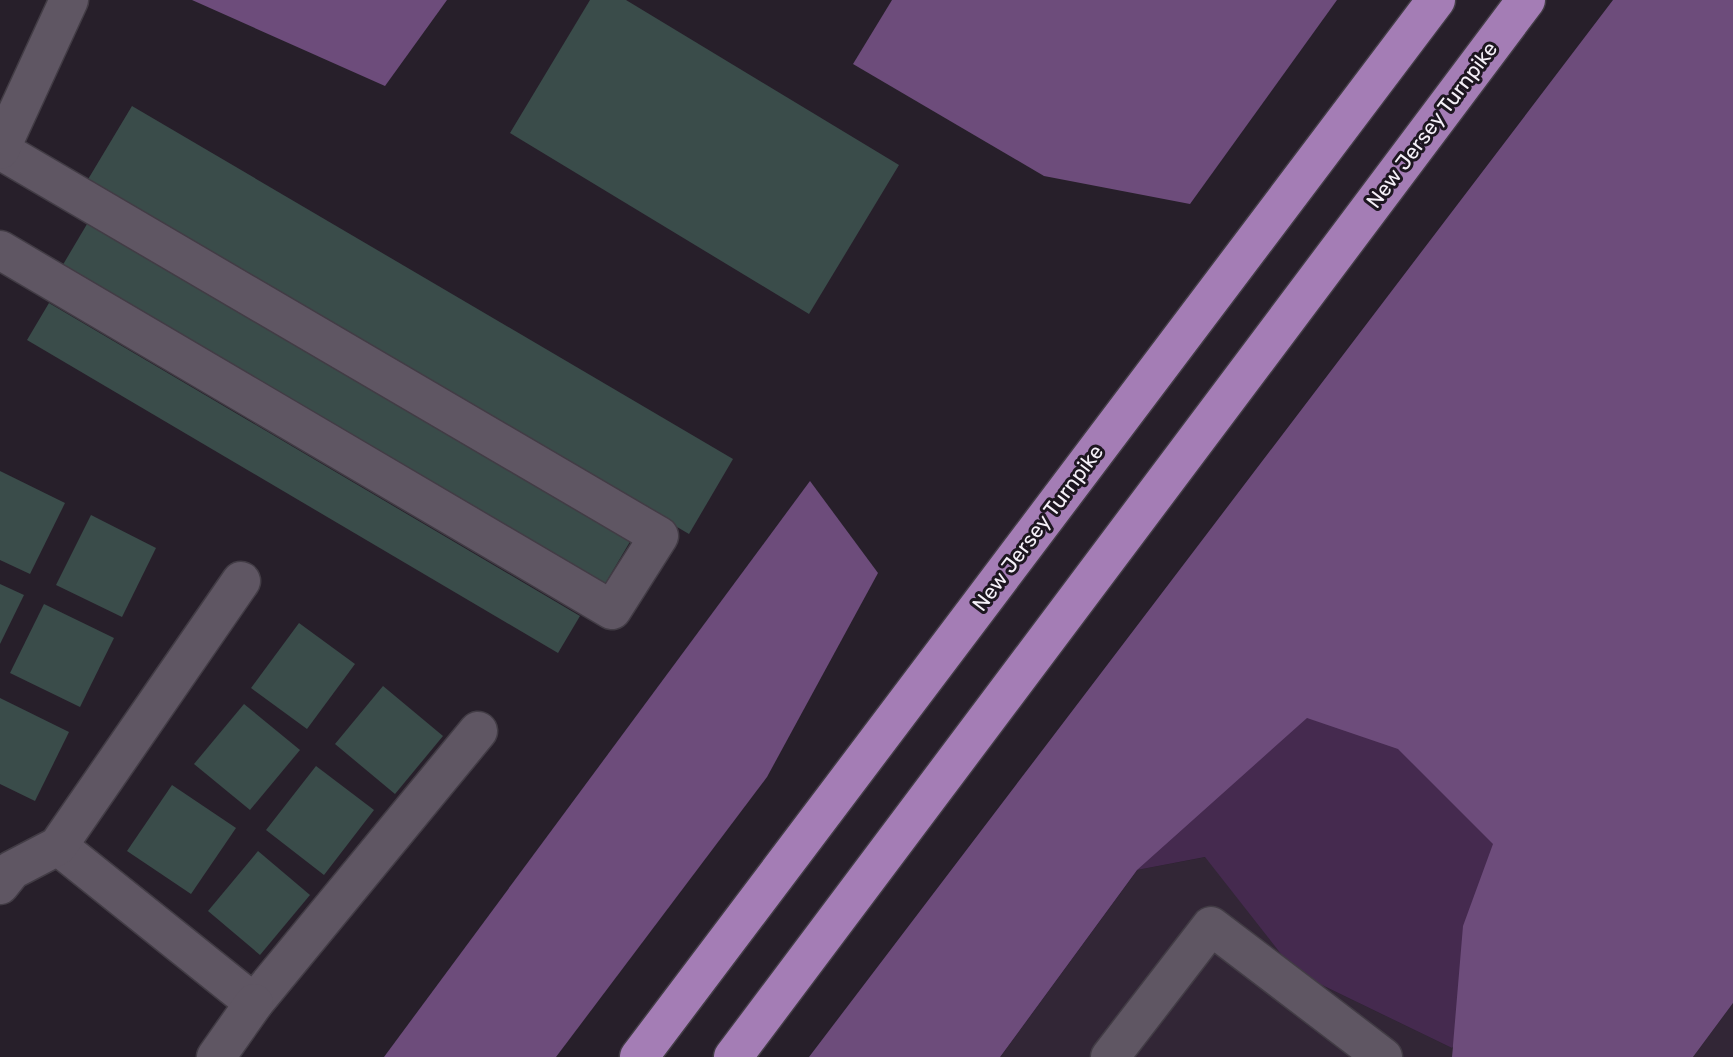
<svg xmlns="http://www.w3.org/2000/svg" width="1733" height="1057" viewBox="0 0 1733 1057" font-family="Rubik,sans-serif">
<style>
.built{fill:#322636}
.green{fill:#452a4f}
.forest{fill:#6d4c7b}
.building{fill:#3a4c4a}
.lines{fill:none;stroke-linecap:round;stroke-linejoin:round}
.minor-casing{stroke:#423c45;stroke-width:41}
.highway-casing{stroke:#423c45;stroke-width:41}
.minor{stroke:#5f5663;stroke-width:38}
.highway{stroke:#a47db5;stroke-width:38}
.labels{text-anchor:middle;stroke-width:6;stroke-linejoin:round;paint-order:stroke}
.street-label{font-size:21px;fill:#f5f0f8;stroke:#1d1620}
</style>
<rect width="100%" height="100%" fill="#271f2a"/>
<g class="built">
<path d="M1206,857l89,115 157,76v9h-452l137,-187z"/>
<path d="M1733,1003v54h-40z"/>
</g>
<path class="green" d="M1733,0l-158,858 -123,190 -157,-76 -90,-115 -68,13 -137,187h-173z"/>
<g class="forest">
<path d="M192,0h255l-62,86z"/>
<path d="M892,0h445l-147,204 -146,-28 -191,-112z"/>
<path d="M1613,0h120v1003l-40,54h-241l11,-131 30,-82 -95,-95 -91,-31 -170,152 -137,187h-191z"/>
<path d="M810,481l68,92 -111,204 -211,280h-172z"/>
</g>
<g class="building">
<path d="M590,0h36l273,165 -90,149 -299,-181z"/>
<path d="M132,106l601,353 -44,75 -602,-353z"/>
<path d="M90,219l541,321 -29,49 -541,-321z"/>
<path d="M49,303l531,313 -22,37 -531,-313z"/>
<path d="M0,471l65,32 -35,71 -30,-14z"/>
<path d="M91,515l65,33 -34,69 -66,-32z"/>
<path d="M0,584l24,11 -24,49z"/>
<path d="M44,604l70,34 -34,69 -70,-34z"/>
<path d="M299,623l56,41 -48,65 -56,-41z"/>
<path d="M383,686l60,50 -48,58 -60,-50z"/>
<path d="M0,698l69,34 -34,69 -35,-17z"/>
<path d="M244,704l56,46 -50,60 -56,-46z"/>
<path d="M316,766l58,44 -50,65 -58,-45z"/>
<path d="M172,785l64,43 -45,66 -64,-43z"/>
<path d="M258,851l52,44 -50,60 -52,-44z"/>
</g>
<g class="lines">
<defs>
<g id="minor">
<path d="M0,150l659,386 -47,74 -612,-360"/>
<path d="M0,150l69,-150"/>
<path d="M58,846l196,157 224,-272"/>
<path d="M0,885l12,-15 46,-24 183,-265"/>
<path d="M216,1057l38,-54"/>
<path d="M1110,1057l101,-131 172,131"/>
</g>
<g id="highway">
<path d="M639,1057l797,-1057"/>
<path d="M733,1057l793,-1057"/>
</g>
</defs>
<use href="#minor" class="minor-casing"/>
<use href="#highway" class="highway-casing"/>
<use href="#minor" class="minor"/>
<use href="#highway" class="highway"/>
</g>
<g class="labels">
<g class="street-label">
<text transform="translate(1432 125) rotate(-53)" y="7">New Jersey Turnpike</text>
<text transform="translate(1038 528) rotate(-53)" y="7">New Jersey Turnpike</text>
</g>
</g>
</svg>
